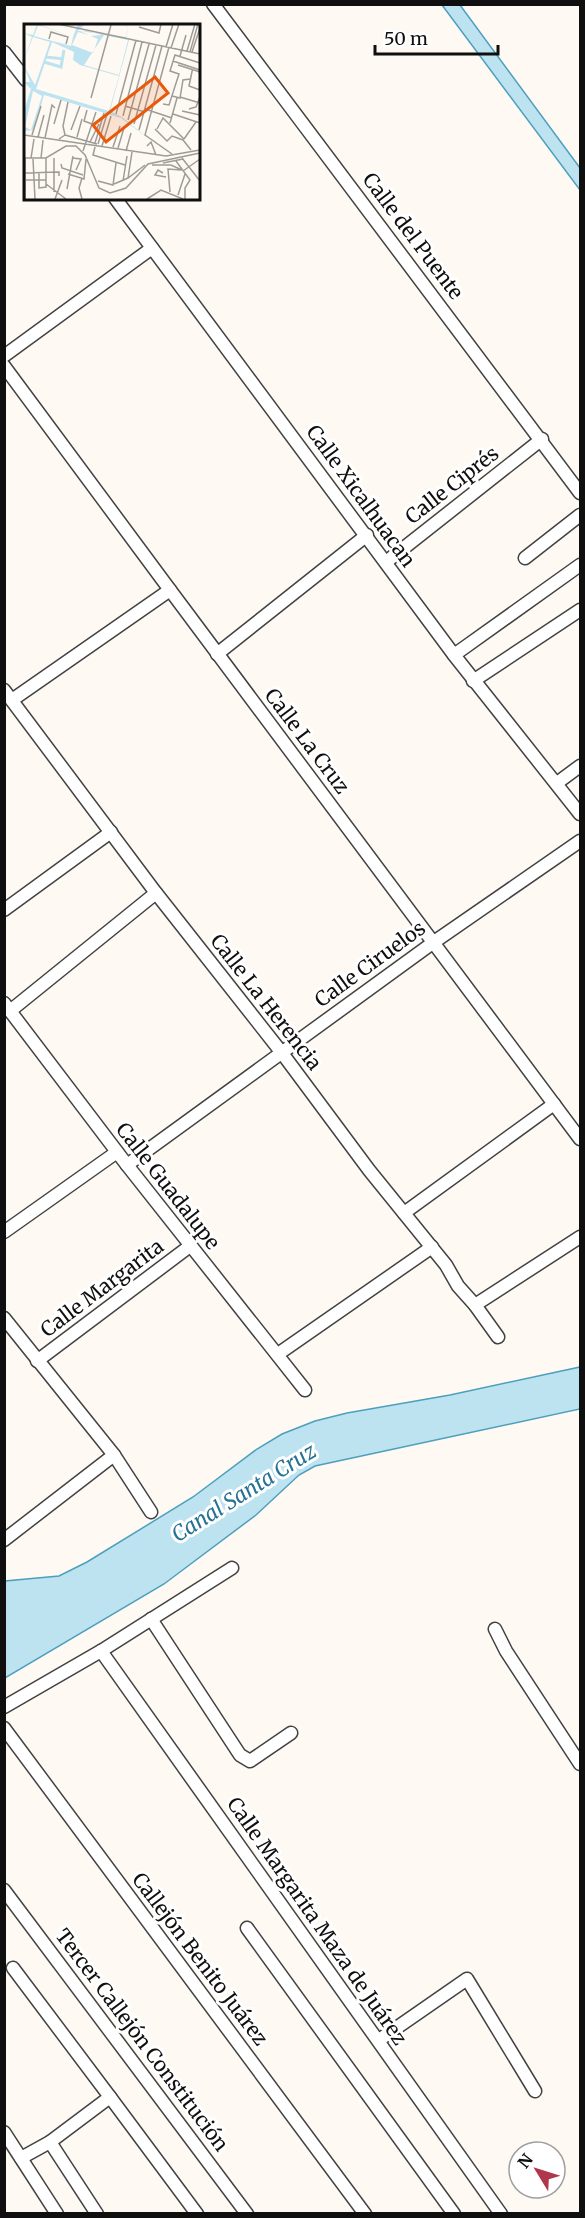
<svg xmlns="http://www.w3.org/2000/svg" width="585" height="2218" viewBox="0 0 585 2218" font-family="Merriweather,serif">
<style>
.water{fill:#bde3f0;stroke:#4d9fbe;stroke-width:1.5}
.lines{fill:none;stroke-linecap:round;stroke-linejoin:round}
.minor-casing{stroke:#424242;stroke-width:15}
.minor{stroke:#fff;stroke-width:12}
.labels{text-anchor:middle;stroke-width:6;stroke-linejoin:round;paint-order:stroke}
.street-label{font-size:20px;fill:#0f0f0f;stroke:#fff}
.water-label{font-size:21px;font-style:italic;fill:#267194;stroke:#fff}
.inset-river{fill:none;stroke:#bde3f0;stroke-width:3}
.inset-road{fill:none;stroke:#9e9c98;stroke-width:1.5}
.view{fill:#e8590c;fill-opacity:0.15;stroke:#e8590c;stroke-width:3}
.inset-edge{fill:none;stroke:#0f0f0f;stroke-width:3}
</style>
<rect width="100%" height="100%" fill="#fefaf3"/>
<g class="water">
<path d="M442,5h18l120,163v22z"/>
<path d="M580,1367v42l-265,57 -16,9 -43,40 -92,69 -159,94v-97l54,-5 28,-14 106,-65 64,-48 25,-15 33,-13 32,-8 103,-18z"/>
</g>
<g class="lines">
<defs>
<g id="minor">
<path d="M213,4l367,489"/>
<path d="M4,52l22,28"/>
<path d="M115,198l339,457 126,159"/>
<path d="M4,356l148,-108"/>
<path d="M4,366l166,224 410,549"/>
<path d="M525,558l55,-43"/>
<path d="M386,562l156,-123"/>
<path d="M217,654l150,-119"/>
<path d="M454,655l126,-90"/>
<path d="M473,681l107,-71"/>
<path d="M4,690l152,203 126,160 87,117 77,95 12,21 17,19 23,32"/>
<path d="M12,700l158,-110"/>
<path d="M557,783l23,-17"/>
<path d="M4,910l107,-78"/>
<path d="M4,1003l123,162 178,225"/>
<path d="M10,1011l146,-118"/>
<path d="M127,1165l307,-223 146,-101"/>
<path d="M404,1213l150,-109"/>
<path d="M4,1232l113,-80"/>
<path d="M475,1305l105,-68"/>
<path d="M4,1318l110,137 37,57"/>
<path d="M278,1354l154,-107"/>
<path d="M37,1361l153,-115"/>
<path d="M4,1540l110,-85"/>
<path d="M151,1619l89,136 10,6 41,-28"/>
<path d="M495,1629l11,22 74,113"/>
<path d="M101,1651l400,563"/>
<path d="M4,1707l97,-56 131,-83"/>
<path d="M4,1728l361,486"/>
<path d="M4,1890l243,324"/>
<path d="M247,1928l207,286"/>
<path d="M13,1968l97,129 -60,45 -29,16"/>
<path d="M379,2040l88,-61 68,112"/>
<path d="M110,2097l87,117"/>
<path d="M4,2132l53,82"/>
<path d="M50,2142l47,72"/>
</g>
</defs>
<use href="#minor" class="minor-casing"/>
<use href="#minor" class="minor"/>
</g>
<g class="labels">
<g class="street-label">
<text transform="translate(413 236) rotate(53)" y="7">Calle del Puente</text>
<text transform="translate(452 485) rotate(-38)" y="7">Calle Ciprés</text>
<text transform="translate(361 496) rotate(54)" y="7">Calle Xicalhuacan</text>
<text transform="translate(307 741) rotate(53)" y="7">Calle La Cruz</text>
<text transform="translate(370 964) rotate(-36)" y="7">Calle Ciruelos</text>
<text transform="translate(266 1002) rotate(52)" y="7">Calle La Herencia</text>
<text transform="translate(168 1186) rotate(52)" y="7">Calle Guadalupe</text>
<text transform="translate(102 1288) rotate(-37)" y="7">Calle Margarita</text>
<text transform="translate(317 1921) rotate(55)" y="7">Calle Margarita Maza de Juárez</text>
<text transform="translate(200 1959) rotate(53)" y="7">Callejón Benito Juárez</text>
<text transform="translate(142 2040) rotate(53)" y="7">Tercer Callejón Constitución</text>
</g>
<g class="water-label">
<text transform="translate(244 1493) rotate(-32)" y="7">Canal Santa Cruz</text>
</g>
</g>
<g transform="translate(24 24)">
<rect width="176" height="176" fill="#fefaf3"/>
<path d="M13,0l36,13 5,-13h7l-7,7 48,6 2,-10 -6,-3 5,2 1,2 -2,11 3,1 -19,71 12,6 27,22 -28,-21 -77,-23 -10,35 -10,1 1,-23 6,-19 -7,-7h6l-6,-16 11,19 15,-43 -17,-5 -9,23 8,-23 -8,-4 9,2zM14,1l35,12 -2,9 -37,-10zM63,7l15,4 -11,1 7,3 -5,14 -21,-8 6,-13 11,3 -7,-3zM80,11l24,5 -9,35 -35,-10zM28,18l22,10 -1,8 7,5 39,11 -10,35 -73,-22zM9,67l9,5 -11,34 -6,-3z" fill="#bde3f0" fill-rule="evenodd"/>
<path class="inset-river" d="M22,33l18,2M20,38l17,5 3,-17"/>
<path class="inset-road" d="M34,0l142,30M115,3l20,6 2,-9M25,15l2,-7 10,3 7,2 -2,7M142,23l7,-23M145,23l-24,88 27,19M147,24l8,-24M163,27l8,-27M166,28l8,-28M168,28l8,-24M156,32l6,-21M149,37l27,9M154,41l22,7M169,43l-4,19 11,4M148,72l8,2 3,-18 7,-1M156,73l20,6M67,74l20,-73M139,80l6,1 10,-31 -9,-3 5,-16 25,8M101,82l20,6M121,85l27,9M165,85l7,-2 4,-10M63,86l-3,11 8,3M158,87l18,4M92,90l20,-74M149,90l27,9M99,92l19,-74M104,96l21,-76M146,99l7,-25M30,100l7,-24M110,100l22,-79M131,105l12,12 5,-5 11,4 8,10M133,105l6,-11 21,21M47,106l9,-24M115,106l23,-84M0,111l142,21 34,-6M8,111l9,-29M41,111l32,9M14,113l6,-22M53,113l5,-18M21,114l7,-33 3,3M35,115l6,-4 -2,-9 5,-24M160,115l12,-17M66,118l9,-18M71,119l9,-30M74,120l9,-30M78,122l9,-30M123,122l4,-4 5,13M71,123l-2,8 32,10M89,123l7,-21M94,124l6,-20M59,127l13,-39M102,127l5,-18M0,134h22l20,-12h10l9,9 14,33 11,5 16,-5 22,-24 52,-11M1,134v41M7,134l3,-19M17,134l2,-18M30,134v34M48,134l9,1 -5,11M158,134l18,23M9,135l2,40M152,137l14,19 -5,8v11M139,139l20,-4M37,140l1,4 21,7M128,141h19l11,5M159,147l17,-12M15,148v16l7,-1v-29M1,149l34,-1v4M139,149l-5,-3 -3,5 11,2M44,150l16,5 2,-20M58,154l-3,10 3,11M104,154l4,-26M2,156h20M74,157l15,4 3,-22M99,157l4,-25M22,160l20,15M90,160l14,-6 17,-13M43,165l6,-33M146,168l-2,-23 13,1M154,171l7,-21M31,175l7,-19M123,175l14,-9 22,9"/>
<path class="view" d="M131,53l13,16 -62,49 -13,-17z"/>
<rect width="176" height="176" class="inset-edge"/>
</g>
<rect width="585" height="2218" fill="none" stroke="#0f0f0f" stroke-width="12"/>
<g transform="translate(537 2170) rotate(308)"><circle r="28" fill="#ffffff" stroke="#9f9f9f" stroke-width="1.5"/>
<path d="M0-4.5L10 22L0 15L-10 22Z" fill="#b0374b"/>
<text y="-9" font-size="16" font-weight="bold" text-anchor="middle" fill="#0f0f0f">N</text>
</g>
<path d="M375 45v9h123v-9" fill="none" stroke="#0f0f0f" stroke-width="3"/>
<text x="384" y="45" font-size="18" fill="#0f0f0f" stroke="#ffffff" stroke-width="4.5" paint-order="stroke">50 m</text>
</svg>
